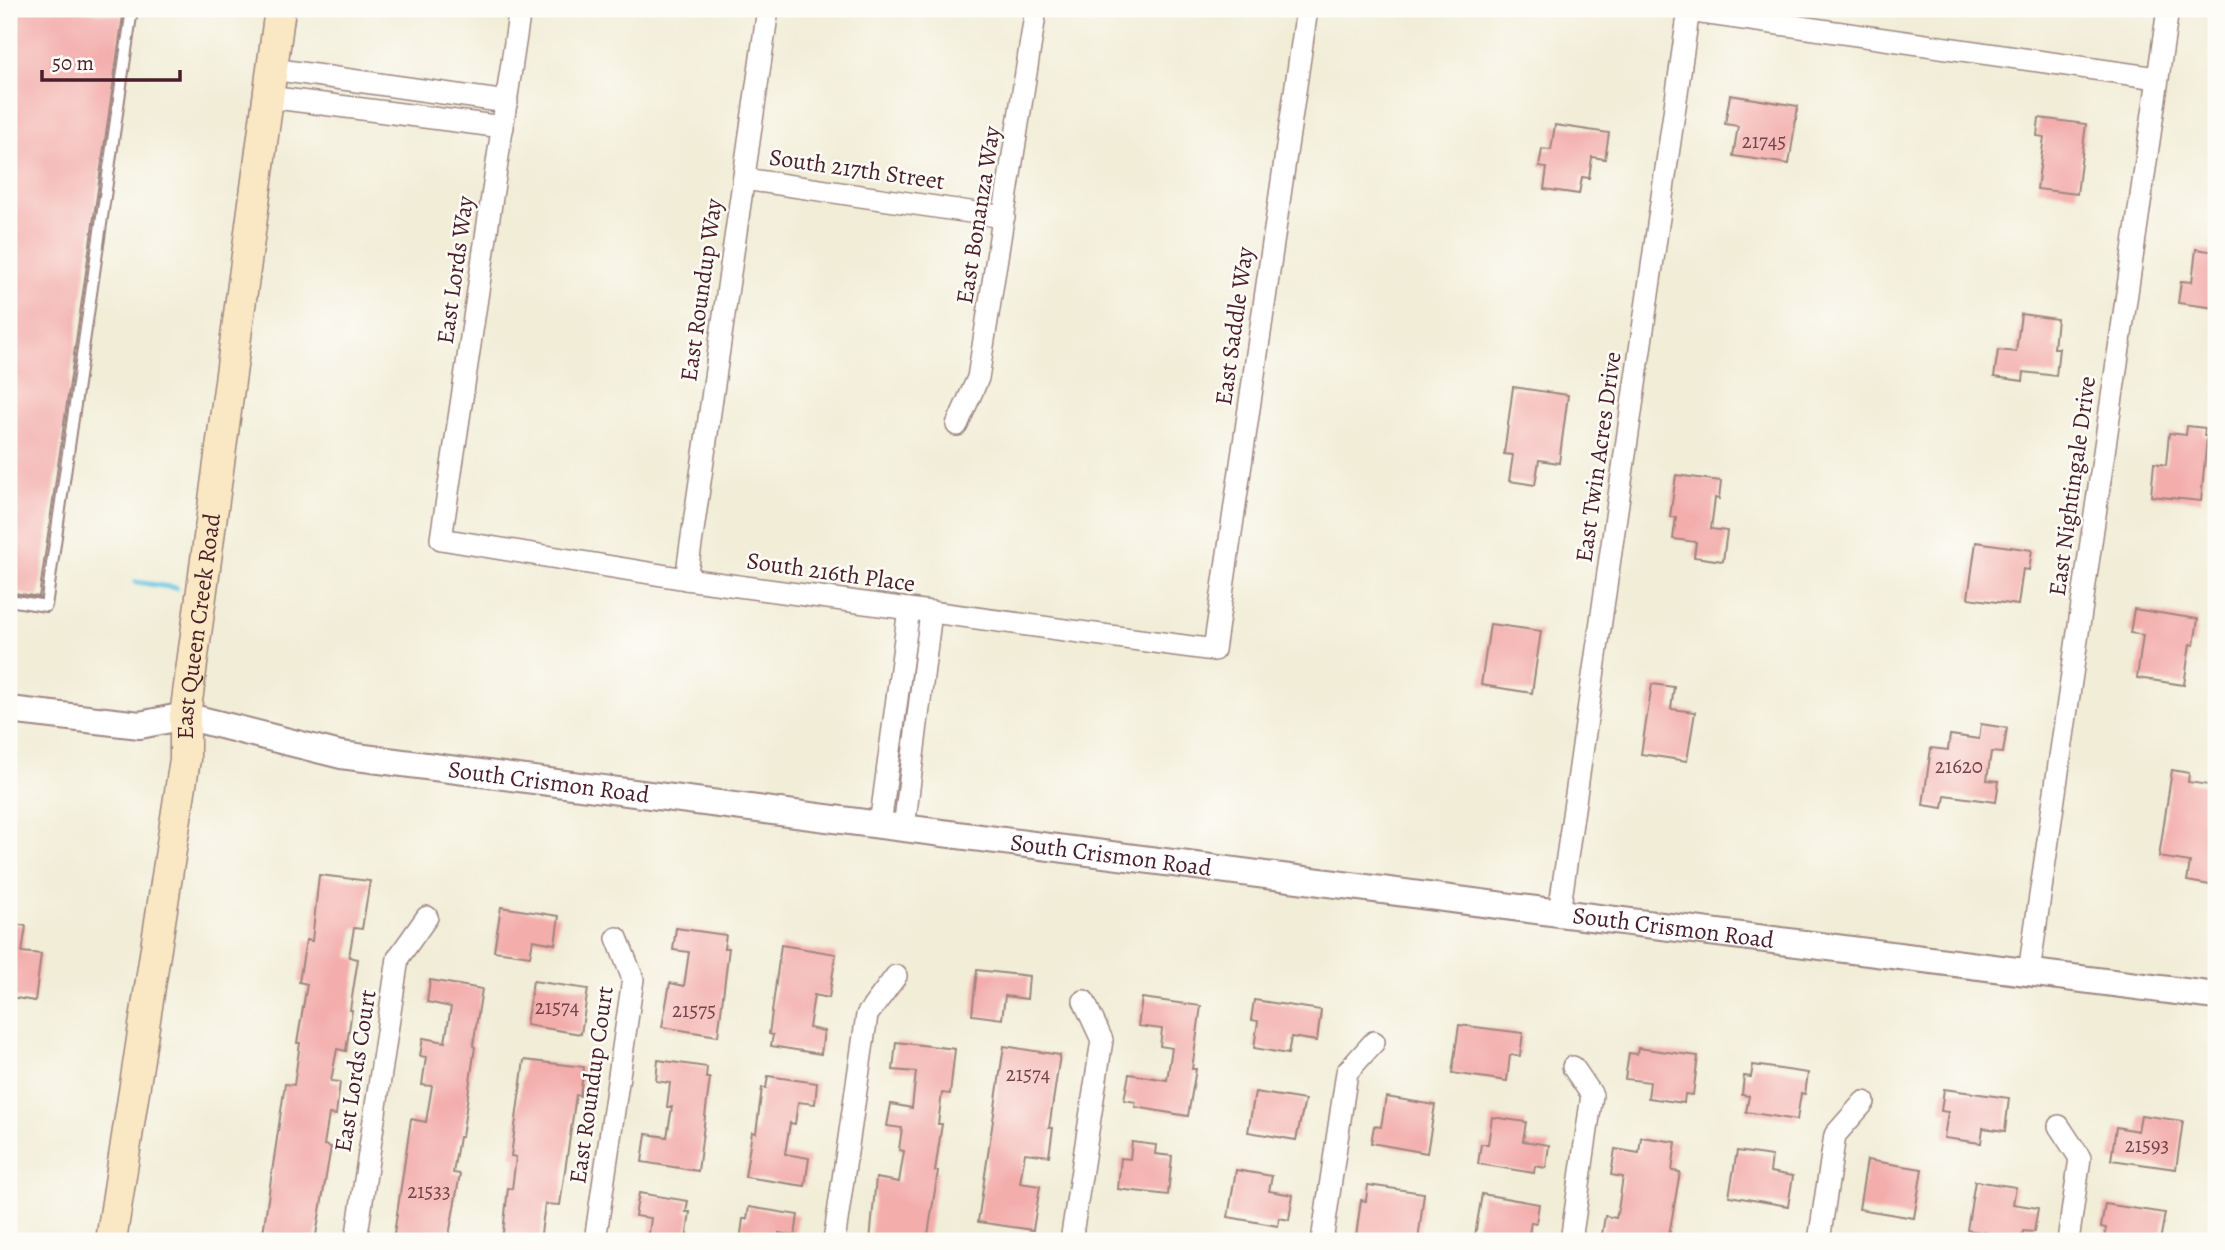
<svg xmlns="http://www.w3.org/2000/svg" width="2225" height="1250" viewBox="0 0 2225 1250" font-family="Alegreya,serif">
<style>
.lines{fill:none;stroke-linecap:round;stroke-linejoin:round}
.stream{stroke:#60c4de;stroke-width:5}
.building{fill:#f3adab}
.service-casing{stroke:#9e8681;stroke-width:14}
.minor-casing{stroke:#9e8681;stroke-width:24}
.tertiary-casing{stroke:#9e8681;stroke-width:30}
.secondary-casing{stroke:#9e8681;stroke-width:33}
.service{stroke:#fff;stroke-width:10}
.minor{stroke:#fff;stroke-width:21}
.tertiary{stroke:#fff;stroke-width:26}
.secondary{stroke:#fae7c3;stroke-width:30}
.labels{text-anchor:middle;stroke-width:5;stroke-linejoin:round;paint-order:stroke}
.number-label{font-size:21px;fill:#74424b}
.street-label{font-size:24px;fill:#4a1f2b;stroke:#fdfcf7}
</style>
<rect width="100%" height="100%" fill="#fdfcf7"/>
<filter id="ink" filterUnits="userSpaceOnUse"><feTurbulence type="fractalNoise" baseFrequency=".0143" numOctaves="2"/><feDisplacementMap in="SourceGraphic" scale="14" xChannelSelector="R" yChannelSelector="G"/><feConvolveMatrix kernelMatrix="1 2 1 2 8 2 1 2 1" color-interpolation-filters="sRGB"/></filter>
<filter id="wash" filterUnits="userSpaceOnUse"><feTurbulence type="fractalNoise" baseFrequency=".00686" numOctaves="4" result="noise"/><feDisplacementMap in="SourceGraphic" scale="28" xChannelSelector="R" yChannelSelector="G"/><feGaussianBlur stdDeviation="1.57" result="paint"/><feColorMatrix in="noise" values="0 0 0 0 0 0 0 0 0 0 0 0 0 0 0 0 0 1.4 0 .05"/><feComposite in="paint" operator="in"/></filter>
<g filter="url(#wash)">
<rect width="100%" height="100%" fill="#f1edd7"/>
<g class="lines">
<path class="stream" d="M136,582l40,6"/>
</g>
<g id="blocks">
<g class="building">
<path d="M9,9h62l52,7 -84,581 -30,-5v-247l4,-33 -4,-1z"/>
<path d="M1730,95l68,11 -9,58 -56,-8 5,-30 -13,-2z"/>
<path d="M2039,118l47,6 -9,70 -40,-5 7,-52 -7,-1z"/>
<path d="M1555,125l54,8 -4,26 -13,-2 -3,21 -7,-1 -3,17 -35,-5 3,-21 -8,-1 3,-18 9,1z"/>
<path d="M2196,249l20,3v56l-38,-5 3,-22 11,1z"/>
<path d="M2021,314l36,5 -3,29h5l-3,28 -32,-4 -1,9 -29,-4 4,-27 18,2z"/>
<path d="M1513,387l55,8 -9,68 -20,-3 -4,25 -26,-4 4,-26 -9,-1z"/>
<path d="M2187,426l18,2 -1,8h3l-6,65 -50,-5 3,-33 12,2 3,-32 17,2z"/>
<path d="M1676,475l45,6 -2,18 -4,-1 -4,31 16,2 -4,30 -29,-4 2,-15 -23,-3 3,-22h-6z"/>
<path d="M1976,542l56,8 -3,20 -6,-1 -5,36 -50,-7z"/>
<path d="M2134,609l64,10 -4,26 -4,-1 -6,41 -47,-7 6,-43 -13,-2z"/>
<path d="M1490,624l51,7 -9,62 -51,-8z"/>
<path d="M1652,684l22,3 -3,22 24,3 -8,49 -46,-7z"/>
<path d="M1981,724l26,4 -4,25 -12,-1 -4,28 12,1 -3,21 -51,-7 -2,13 -20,-3 8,-57 17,2 2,-15 29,4z"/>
<path d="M2172,770l17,3 -1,9 28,4v100l-29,-5 3,-19 -31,-5z"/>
<path d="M319,875l51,6 -8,48 -8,-1 -5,29 9,2 -8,51h2l-6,41 -9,-2 -6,32 9,1 -4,33 -7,-1 -5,31 7,2 -16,94 -52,-8 22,-149 9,1 6,-42h-3l10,-59 -8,-2 7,-42 6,1z"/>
<path d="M501,907l58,9 -4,28 -22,-4 -3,16 -36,-5z"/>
<path d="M9,923l17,3 -4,26 19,2 -6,47 -26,-4z"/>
<path d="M676,928l50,7 -2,13h5l-11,88 -56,-9 8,-44 14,3 5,-34 -16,-2z"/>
<path d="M781,945l55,9 -7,44 -15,-3 -5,33 15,3 -3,23 -50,-8 2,-11 -4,-1z"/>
<path d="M977,970l52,6 -2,23 -22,-3 -3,23 -30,-4z"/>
<path d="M430,980l52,9 -9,57 2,1 -13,90h-3l-6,36 7,1 -12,67h-55l18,-122 15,3 6,-36 -10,-1 4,-28 -6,-1 3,-18 22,4 6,-35 -24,-5z"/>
<path d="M533,981l55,8 -7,45 -55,-9z"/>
<path d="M1142,998l59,8 -9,63h4l-8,47 -53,-9 1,-5 -12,-2 5,-26 38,6 5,-32 -12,-2 2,-17 -24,-3z"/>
<path d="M1254,1000l67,10 -4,31 -26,-4 -3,17 -34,-6 4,-27 -7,-1z"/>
<path d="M1459,1025l64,8 -3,23 -10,-1 -3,26 -55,-8z"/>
<path d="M896,1042l59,7 -5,45 -8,-1 -4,31h4l-7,47h3l-11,70h-57l6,-63 23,4 5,-31 -5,-1 3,-22 -15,-2 4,-22 21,4 4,-36 -23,-2z"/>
<path d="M1004,1046l56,9 -11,73h4l-4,28 -24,-3 -5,30 20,3 -7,44 -55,-8z"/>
<path d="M1638,1048l60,8 -5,39 -8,-1 -1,9 -36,-5 2,-16 -25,-3 4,-26 8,1z"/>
<path d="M524,1060l60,7 -4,29 -4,-1 -16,110 -15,-1 -5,37h-38l6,-53 4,1 4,-32 -5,-1z"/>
<path d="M658,1060l49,7 -1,11h4l-12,93 -56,-9 4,-28 21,3 5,-30h-5l3,-24 -14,-2z"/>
<path d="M1753,1065l55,8 -3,21 -4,-1 -4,27 -51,-8 3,-16 -7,-1 2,-19 7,1z"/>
<path d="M768,1076l49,7 -2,21 -17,-2 -3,22 -5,-1 -5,31 24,4 -4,28 -60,-9 7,-45 4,1 6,-45h4z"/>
<path d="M1944,1089l65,9 -4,33 -22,-3 -2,15 -37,-5 4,-26 -7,-1z"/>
<path d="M1255,1092l50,8 -9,40 -48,-8z"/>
<path d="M1386,1097l49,8 -8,48 -56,-10 3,-17 7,1z"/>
<path d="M2141,1115l42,6 -7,48 -65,-9 5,-33 22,4z"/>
<path d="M1492,1117l34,5 -3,19 26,4 -3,23 -11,-2 -1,7 -56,-9 3,-20h7z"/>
<path d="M1641,1137l35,5 -4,29 8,1 -12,69h-67l4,-25 11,2 2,-8 5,-33 -12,-2 4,-26 24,4z"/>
<path d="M1132,1142l24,3 -1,9 17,2 -4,39 -50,-6 3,-31 9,1z"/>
<path d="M1737,1151l35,5 -2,16 23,4 -5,30 -59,-10z"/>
<path d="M1867,1160l55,9 -8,49 -55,-9z"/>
<path d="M1236,1170l36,6 -3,15 24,4 -4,25 -10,-2 -1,8 -50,-9z"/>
<path d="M1975,1181l41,6 -3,17 25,4 -4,24 -11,-1 -1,7 -55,-8z"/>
<path d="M1368,1185l56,8 -6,48 -62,-5 5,-36 5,1z"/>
<path d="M639,1193l49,8 -2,11h4l-4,29h-38l3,-23 -16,-2z"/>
<path d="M1482,1194l57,10 -3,19 -5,-1 -3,19h-54z"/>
<path d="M2105,1204l60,9 -5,28h-56l2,-13 -5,-1z"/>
<path d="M749,1207l49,8 -3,21 -16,-3 -1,8h-38l3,-22h4z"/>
</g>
</g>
</g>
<g filter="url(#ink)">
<use href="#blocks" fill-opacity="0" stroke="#9e8681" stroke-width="2"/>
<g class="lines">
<defs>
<path id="service" d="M9,600l37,6 86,-597"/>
<g id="minor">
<path d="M520,9l-79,530 245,40 528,71 93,-641"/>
<path d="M1688,11l469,67"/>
<path d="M272,69l235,33"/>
<path d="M268,97l235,30"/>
<path d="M744,179l260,38"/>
<path d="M957,425l21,-47 58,-369"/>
<path d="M686,579l82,-570"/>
<path d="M880,825l29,-216"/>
<path d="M904,828l27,-216"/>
<path d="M1559,913l130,-904"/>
<path d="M2029,972l139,-963"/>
<path d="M2059,1126l21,32 -12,83"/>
<path d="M356,1241l42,-283 29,-41"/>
<path d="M595,1241l38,-262 -16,-41"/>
<path d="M834,1241l33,-226 29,-39"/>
<path d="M1071,1241l31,-201 -18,-39"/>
<path d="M1322,1241l25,-169 27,-30"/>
<path d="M1571,1241l21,-146 -19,-28"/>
<path d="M1819,1241l16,-106 29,-33"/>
</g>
<g id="tertiary">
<path id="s1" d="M9,710l131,15 45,-9 156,39 1218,158 657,83"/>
</g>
<g id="secondary">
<path id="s2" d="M111,1241l74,-482v-43l95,-707"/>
</g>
</defs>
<use href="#service" class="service-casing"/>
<use href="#minor" class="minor-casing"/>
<use href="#tertiary" class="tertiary-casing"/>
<use href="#secondary" class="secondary-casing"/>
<use href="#service" class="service"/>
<use href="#minor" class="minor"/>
<use href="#tertiary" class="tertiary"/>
<use href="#secondary" class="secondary"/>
</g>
</g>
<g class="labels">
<g class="number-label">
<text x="1764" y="148">21745</text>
<text x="1959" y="773">21620</text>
<text x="557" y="1014">21574</text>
<text x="694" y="1017">21575</text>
<text x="1028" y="1081">21574</text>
<text x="2147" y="1152">21593</text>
<text x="429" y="1198">21533</text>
</g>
<g class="street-label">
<text transform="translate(857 169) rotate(8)" y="8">South 217th Street</text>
<text transform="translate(978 215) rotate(-81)" y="8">East Bonanza Way</text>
<text transform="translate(455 270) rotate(-82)" y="8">East Lords Way</text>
<text transform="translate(701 290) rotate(-82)" y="8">East Roundup Way</text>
<text transform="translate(1234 326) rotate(-82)" y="8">East Saddle Way</text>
<text transform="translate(1598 457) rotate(-82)" y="8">East Twin Acres Drive</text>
<text transform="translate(2072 486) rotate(-82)" y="8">East Nightingale Drive</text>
<text transform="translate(831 572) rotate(8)" y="8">South 216th Place</text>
<text dy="8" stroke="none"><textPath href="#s2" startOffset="621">East Queen Creek Road</textPath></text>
<text dy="8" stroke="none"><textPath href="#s1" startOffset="548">South Crismon Road</textPath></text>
<text dy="8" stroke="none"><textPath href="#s1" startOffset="1115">South Crismon Road</textPath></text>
<text dy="8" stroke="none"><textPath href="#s1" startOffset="1682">South Crismon Road</textPath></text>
<text transform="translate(355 1071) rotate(-81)" y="8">East Lords Court</text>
<text transform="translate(591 1085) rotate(-82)" y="8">East Roundup Court</text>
</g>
</g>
<rect width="2225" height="1250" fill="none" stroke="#fdfcf7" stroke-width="35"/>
<path d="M42 70v10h138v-10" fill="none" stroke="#4a1f2b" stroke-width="3.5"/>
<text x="52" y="70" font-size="21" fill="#4a1f2b" stroke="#fdfcf7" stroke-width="5" paint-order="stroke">50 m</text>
</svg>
